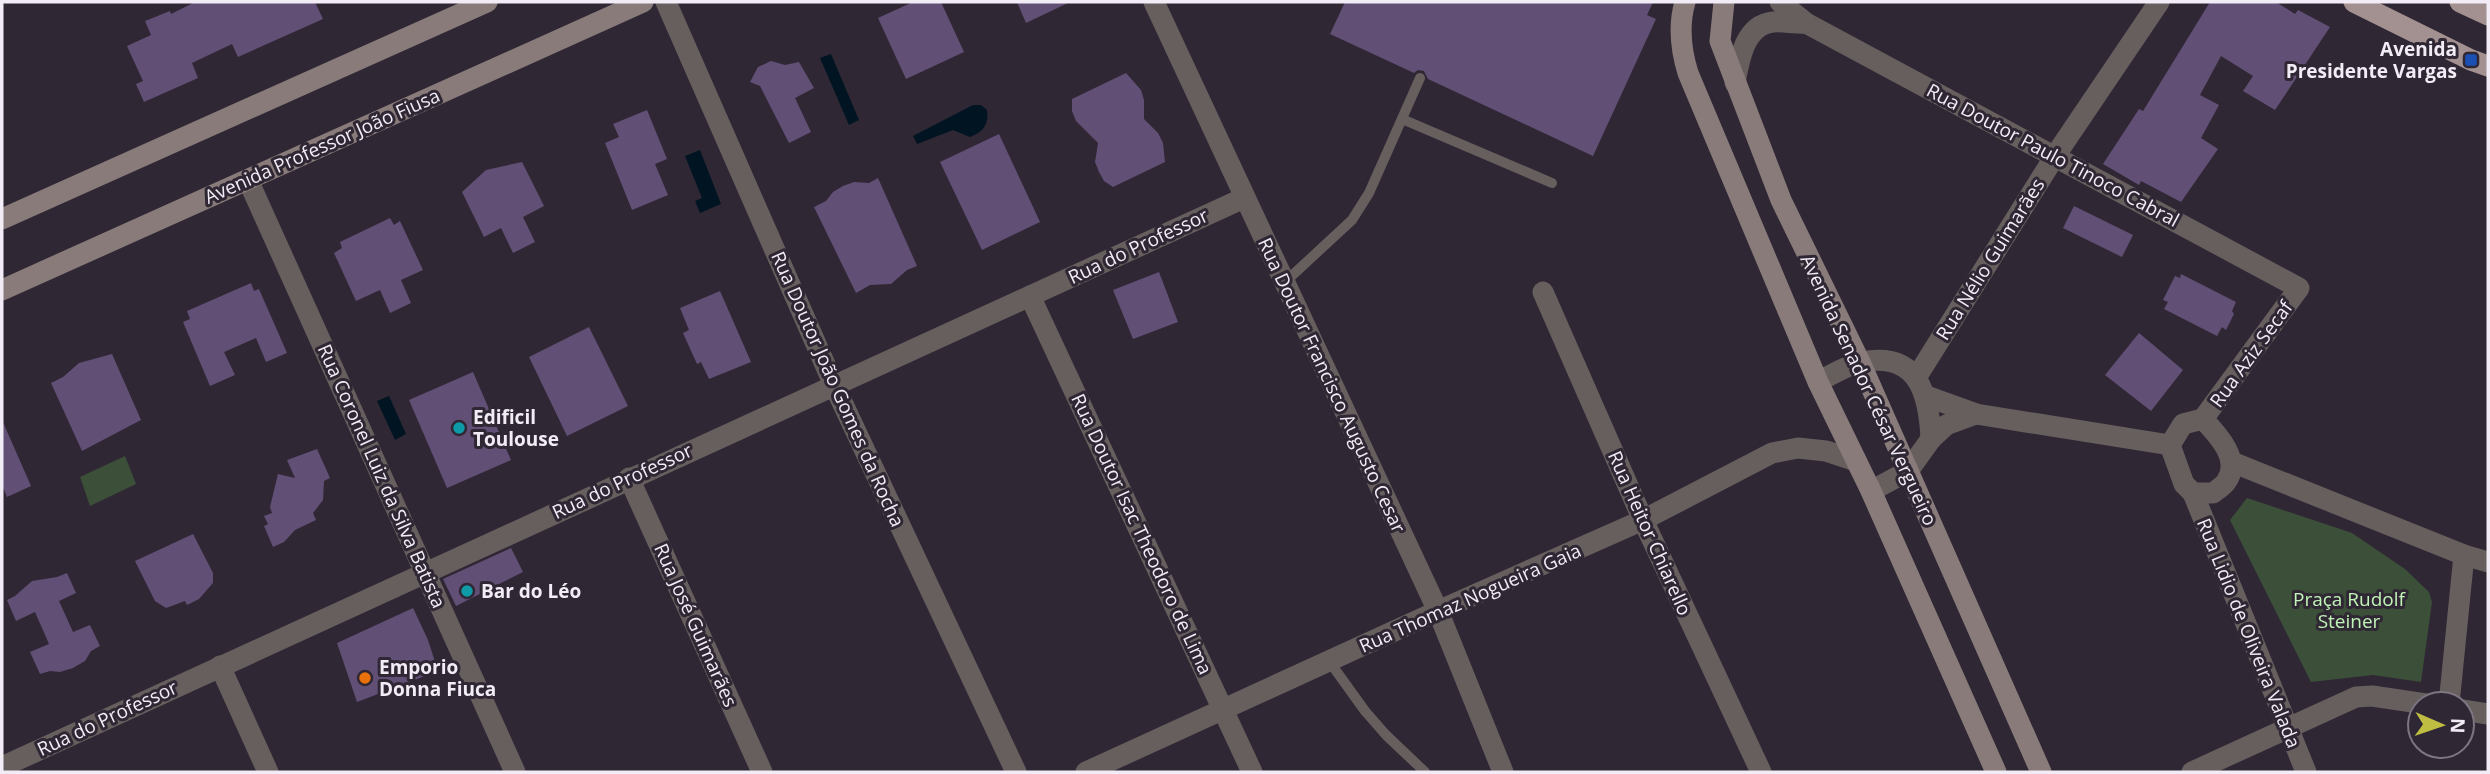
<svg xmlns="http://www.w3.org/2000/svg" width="2490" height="774" viewBox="0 0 2490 774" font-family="'Open Sans',sans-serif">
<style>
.green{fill:#3c4f39}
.water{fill:#011422}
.building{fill:#624f76}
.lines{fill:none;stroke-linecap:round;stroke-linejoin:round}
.lane{stroke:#675e5e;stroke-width:10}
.street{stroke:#675e5e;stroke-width:21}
.secondary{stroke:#887b7a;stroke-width:21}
.primary{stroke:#a29190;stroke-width:21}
.transit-dot{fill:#1a4fb4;stroke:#2f2734;stroke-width:2.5}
.culture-dot{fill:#0f9aa8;stroke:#2f2734;stroke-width:2.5}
.food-dot{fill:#e8710a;stroke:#2f2734;stroke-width:2.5}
.labels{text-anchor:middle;stroke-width:6;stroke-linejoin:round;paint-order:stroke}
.poi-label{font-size:19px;font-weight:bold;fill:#f1ecf5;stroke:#2f2734;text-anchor:start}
.street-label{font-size:19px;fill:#f1ecf5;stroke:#2f2734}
.park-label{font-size:19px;fill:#c0f3b6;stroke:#2f2734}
</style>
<rect width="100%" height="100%" fill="#2f2734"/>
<g class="green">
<path d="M125,456l11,28 -46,22 -10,-29z"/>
<path d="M2247,498l105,35 53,36 24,23 3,10 -11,80 -48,-7 -62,7 -81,-162z"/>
</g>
<g class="water">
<path d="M831,54l28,66 -10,5 -29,-67z"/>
<path d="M973,105h8l6,5c2,15 -4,22 -17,27l-17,-7 -36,14 -4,-8z"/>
<path d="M700,150l21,54 -21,9 -5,-12 7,-3 -17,-42z"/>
<path d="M389,396l17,38 -11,6 -18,-39z"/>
</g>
<g class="building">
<path d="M195,2h120l8,17 -85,38 -6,-13 -40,19 6,15 -54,24 -8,-18 7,-3 -16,-35 24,-11 -6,-14 25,-10 1,3z"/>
<path d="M913,2h28l23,50 -58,27 -28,-61z"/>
<path d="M1017,2h53l-44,21z"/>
<path d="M1345,2h308l-6,13 9,4 -63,137 -165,-77 -4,-8 -6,-1 -4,3 -84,-39z"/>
<path d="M2210,2h66l19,12 3,-4 32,17 -55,83 -32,-19 10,-15 -32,-20 -21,39 19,10 -18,33 17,11 -37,53 -40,-21 -2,4 -36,-21 36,-55 4,2z"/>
<path d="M771,61l14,4 14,-3 15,26 -19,10 16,34 -22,11 -29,-57 -10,-4 8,-15z"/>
<path d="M1126,73l15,17 3,10v19l14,14 5,10 2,19 -52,25 -9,-6 -5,-9 -4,-10 3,-19 -22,-22 -4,-10v-12z"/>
<path d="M647,110l20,49 -12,5 13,31 -36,15 -27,-67 14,-6 -6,-13z"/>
<path d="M999,134l41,88 -58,28 -42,-88z"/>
<path d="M522,162l22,44 -21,11 12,25 -22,11 -12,-25 -17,9 -22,-45 24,-22z"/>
<path d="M878,178l39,88 -10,4 -16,14 -21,1 -14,8 -42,-86 12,-6 7,-9 10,-6 11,-4 15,1z"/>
<path d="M2074,206l59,29 -11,22 -59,-29z"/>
<path d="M390,218l4,7 6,-4 23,49 -22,10 10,23 -21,10 -10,-23 -24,11 -22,-48 8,-5 -2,-6z"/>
<path d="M1159,272l19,50 -45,17 -20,-49z"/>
<path d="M2181,274l55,28 -4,9 2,3 -8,16 -4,-3 -5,9 -53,-27 4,-7 -5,-2 12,-24 5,2z"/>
<path d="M251,283l3,8 5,-2 28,64 -21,9 -10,-24 -32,14 11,23 -25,11 -27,-64 7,-3 -3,-8z"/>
<path d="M720,291l31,71 -42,17 -8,-17 -4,2 -14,-31 6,-3 -9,-22z"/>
<path d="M589,327l39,79 -61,30 -38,-79z"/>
<path d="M2139,333l44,37 -32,41 -46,-36z"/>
<path d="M112,354l29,66 -59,31 -31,-68 12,-6 16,-14z"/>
<path d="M473,372l38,88 -64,28 -38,-88z"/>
<path d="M2,420l29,66 -24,11 -5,-12z"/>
<path d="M317,449l13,29 -6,3 -1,19 -10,13 3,7 -21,10 -11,12 -11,5 -9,-21 4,-2 -4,-8 8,-3 -2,-6 8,-33 17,4 -8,-18z"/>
<path d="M193,534l20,39v10l-14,16 -12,6 -2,-4 -19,7 -11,-7 -20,-40z"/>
<path d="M511,548l12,24 -67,34 -13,-27z"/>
<path d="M67,573l9,20 -17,8 14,31 17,-7 10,21 -9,5 -6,10 -12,7 -13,4 -10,-1 -10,3 -10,-22 19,-8 -14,-32 -19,9 -9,-21 8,-4 17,-15 25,-4z"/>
<path d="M413,608l15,32 10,31 -81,31 -20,-59z"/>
</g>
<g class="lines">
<g class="lane">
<path d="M1402,119l150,64"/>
<path d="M1284,283l68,-63 17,-27 51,-115"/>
<path d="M1329,661l36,50 21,24 39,37"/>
</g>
<g class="street">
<path d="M666,2l168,383 182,387"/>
<path d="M1154,2l284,609 65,161"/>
<path d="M1780,2l26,21 493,265 -96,131"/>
<path d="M1735,83c4,-22 9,-58 38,-61 11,-1 22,2 33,1"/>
<path d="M248,180l267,592"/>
<path d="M1543,292l100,228 118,252"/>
<path d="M1030,296l222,476"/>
<path d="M1916,378l139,-222 104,-154"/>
<path d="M1818,382c13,-7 29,-17 44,-20 56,-11 67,32 69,77l-23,32 -37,20"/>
<path d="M1926,396l50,18 194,31"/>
<path d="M2203,419c15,16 39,41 23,63 -3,4 -9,8 -13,11h-20l-9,-9 -14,-39 13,-21z"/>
<path d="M1931,439l15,-14 30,-11"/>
<path d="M2232,462l232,93 -15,149"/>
<path d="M629,478l133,294"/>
<path d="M2193,493l113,279"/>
<path d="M2464,555l24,7"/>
<path d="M220,666l48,106"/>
<path d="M2462,710l26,4"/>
<path d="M2,767l1242,-569"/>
<path d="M1086,772l352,-161 205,-91 129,-67 26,-5 28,3 30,10"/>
<path d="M2192,772l164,-75 16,-1 54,8"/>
</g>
<g class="secondary">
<path d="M1685,2c-7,24 -4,48 3,71l130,309 53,109 125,281"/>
<path d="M1724,2l-4,39 61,159 79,162 181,410"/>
<path d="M2,219l485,-217"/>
<path d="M2,290l641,-288"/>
</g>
<g class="primary">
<path d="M2354,2l117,58 17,6"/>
<path d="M2460,2l28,13"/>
</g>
</g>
<rect class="transit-dot" x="2464" y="53" width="14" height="14" rx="3.5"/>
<g class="culture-dot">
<circle cx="459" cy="428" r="7"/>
<circle cx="467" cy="591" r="7"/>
</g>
<circle class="food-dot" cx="365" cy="678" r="7"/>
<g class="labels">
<g class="poi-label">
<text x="2457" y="56" text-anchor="end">Avenida<tspan x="2457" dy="22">Presidente Vargas</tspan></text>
<text x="473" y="424">Edificil<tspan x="473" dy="22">Toulouse</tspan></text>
<text x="481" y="598">Bar do Léo</text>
<text x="379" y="674">Emporio<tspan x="379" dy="22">Donna Fiuca</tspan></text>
</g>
<g class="street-label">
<text transform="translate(322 146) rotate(-24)" y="7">Avenida Professor João Fiusa</text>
<text transform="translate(2053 155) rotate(28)" y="7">Rua Doutor Paulo Tinoco Cabral</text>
<text transform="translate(1138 246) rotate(-25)" y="7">Rua do Professor</text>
<text transform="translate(1990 259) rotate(-58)" y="7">Rua Nélio Guimarães</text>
<text transform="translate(2251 354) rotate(-54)" y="7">Rua Aziz Secaf</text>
<text transform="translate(1332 385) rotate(65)" y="7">Rua Doutor Francisco Augusto Cesar</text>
<text transform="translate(838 389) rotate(66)" y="7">Rua Doutor João Gomes da Rocha</text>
<text transform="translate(1869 390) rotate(65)" y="7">Avenida Senador César Vergueiro</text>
<text transform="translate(382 476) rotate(66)" y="7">Rua Coronel Luiz da Silva Batista</text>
<text transform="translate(622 481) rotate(-25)" y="7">Rua do Professor</text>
<text transform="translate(1650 533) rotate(66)" y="7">Rua Heitor Chiarello</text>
<text transform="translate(1142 534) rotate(65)" y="7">Rua Doutor Isac Theodoro de Lima</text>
<text transform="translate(1470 598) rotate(-24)" y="7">Rua Thomaz Nogueira Gaia</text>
<text transform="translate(696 625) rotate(66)" y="7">Rua José Guimarães</text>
<text transform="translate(2249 633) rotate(68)" y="7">Rua Lidio de Oliveira Valada</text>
<text transform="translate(107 718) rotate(-25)" y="7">Rua do Professor</text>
</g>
<g class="park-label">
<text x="2349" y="606">Praça Rudolf<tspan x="2349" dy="22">Steiner</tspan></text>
</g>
</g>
<rect width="2490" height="774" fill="none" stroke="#f1ecf5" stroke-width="7"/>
<g transform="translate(2441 725) rotate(92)"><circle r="33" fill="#2f2734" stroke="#7d7681" stroke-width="2"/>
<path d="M0-5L12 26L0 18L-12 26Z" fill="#bfbe42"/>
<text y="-10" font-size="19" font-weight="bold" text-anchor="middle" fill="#f1ecf5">N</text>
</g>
</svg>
